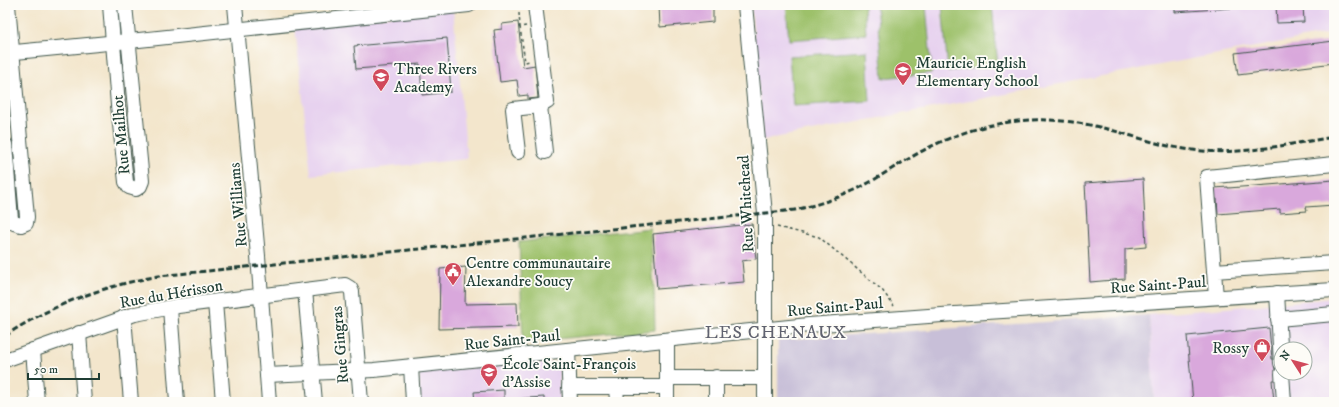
<svg xmlns="http://www.w3.org/2000/svg" width="1339" height="407" viewBox="0 0 1339 407" font-family="'IM FELL DW Pica',serif">
<style>
.built{fill:#e7d2ef;fill-rule:evenodd}
.industrial{fill:#c8bfd8}
.green{fill:#9dc16b;stroke:#5e7f50}
.building{fill:#d9a8dc}
.lines{fill:none;stroke-linecap:round;stroke-linejoin:round}
.minor-casing{stroke:#3f564b;stroke-width:16}
.path{stroke:#3f564b;stroke-width:1.5;stroke-dasharray:3 3;stroke-linecap:butt}
.minor{stroke:#fff;stroke-width:14}
.rail{stroke:#1f3d34;stroke-width:3;stroke-dasharray:6 3;stroke-linecap:butt}
.labels{text-anchor:middle;stroke-width:3.5;stroke-linejoin:round;paint-order:stroke}
.poi-label{font-size:16px;fill:#1f3d34;stroke:#fdfcf7;text-anchor:start}
.street-label{font-size:16px;fill:#1f3d34;stroke:#fdfcf7}
.quarter-label{font-size:18px;letter-spacing:1px;fill:#60626f;stroke:#fdfcf7}
</style>
<rect width="100%" height="100%" fill="#fdfcf7"/>
<filter id="ink" filterUnits="userSpaceOnUse"><feTurbulence type="fractalNoise" baseFrequency=".025" numOctaves="2"/><feDisplacementMap in="SourceGraphic" scale="8" xChannelSelector="R" yChannelSelector="G"/><feConvolveMatrix kernelMatrix="1 2 1 2 8 2 1 2 1" color-interpolation-filters="sRGB"/></filter>
<filter id="wash" filterUnits="userSpaceOnUse"><feTurbulence type="fractalNoise" baseFrequency=".012" numOctaves="4" result="noise"/><feDisplacementMap in="SourceGraphic" scale="16" xChannelSelector="R" yChannelSelector="G"/><feGaussianBlur stdDeviation="0.9" result="paint"/><feColorMatrix in="noise" values="0 0 0 0 0 0 0 0 0 0 0 0 0 0 0 0 0 1.4 0 .05"/><feComposite in="paint" operator="in"/></filter>
<g filter="url(#wash)">
<rect width="100%" height="100%" fill="#f3e6cc"/>
<g class="built">
<path d="M751,5h583v27l-571,108z"/>
<path d="M453,9l14,150 -156,16 -16,-149z"/>
<path d="M1334,298v104h-180l-5,-87zM1281,349h24v24h-24z"/>
<path d="M559,362l1,40h-140l-1,-31z"/>
</g>
<path class="industrial" d="M1149,315l5,87h-376v-62z"/>
<g class="green">
<path d="M786,5h78l2,29 -77,6z"/>
<path d="M876,5h50l6,68 -49,5z"/>
<path d="M942,5h50l6,61 -50,5z"/>
<path d="M867,51l3,50 -77,5 -4,-50z"/>
<path d="M650,228l4,61 1,41 -132,12 -4,-100z"/>
</g>
<g id="blocks">
<g class="building">
<path d="M659,5h54v17l-53,5z"/>
<path d="M1175,5h85v1l-85,6z"/>
<path d="M1276,5h27l1,17 -27,1z"/>
<path d="M518,22l5,45 12,-2 3,33 -10,1v-4l-9,1 -2,-16 -17,2 -6,-52 8,-1v-5z"/>
<path d="M447,38l4,54 -29,3 -2,-31 -64,5 -2,-23z"/>
<path d="M1334,41v22l-96,12 -3,-22z"/>
<path d="M1143,179l3,68 -21,2v30l-35,3 -5,-99z"/>
<path d="M1334,180v25l-28,2 1,4 -27,2v-4l-62,5 -1,-15h-2l-1,-11 14,-1v1z"/>
<path d="M752,224l4,35 -14,2 2,21 -87,7 -4,-55z"/>
<path d="M466,267l-1,37 52,-1 1,24 -79,2 1,-60z"/>
<path d="M1269,328l3,31h2l2,21h-4l2,22h-33l-1,-2 -24,2h-23l-6,-66z"/>
<path d="M504,390v12h-29l-1,-10z"/>
<path d="M544,397v5h-31v-3z"/>
</g>
</g>
</g>
<g filter="url(#ink)">
<use href="#blocks" fill-opacity="0" stroke="#3f564b" stroke-width="1"/>
<g class="lines">
<defs>
<g id="minor">
<path d="M110,5l8,100 8,77 3,5 7,2 4,-3 2,-5 -17,-176"/>
<path d="M235,5l23,251 11,146"/>
<path d="M745,5l20,209v188"/>
<path d="M5,53l134,-13 330,-35"/>
<path d="M540,106l5,46"/>
<path d="M5,144l6,75 3,4 7,2 5,-2 1,-6 -19,-212"/>
<path d="M518,152l-5,-43 27,-3 7,-4 -12,-97"/>
<path d="M1214,271l-7,-94 127,-13"/>
<path d="M305,290l10,112"/>
<path d="M1277,293l4,70"/>
<path d="M1216,297l-2,-26 120,-8"/>
<path d="M215,302l8,100"/>
<path d="M170,308l7,94"/>
<path d="M124,317l7,85"/>
<path d="M1278,319l56,-5"/>
<path d="M79,333l5,69"/>
<path d="M667,340v62"/>
<path d="M33,350l4,52"/>
<path d="M568,350l2,52"/>
<path d="M5,360l130,-46 43,-8 167,-21 5,3 2,4 9,110"/>
<path d="M411,366l2,36"/>
<path d="M1282,373l2,29"/>
<path d="M267,375l107,-5 435,-45 146,-11 379,-24"/>
<path d="M667,378h98"/>
<path d="M569,387h98"/>
<path d="M616,387l1,15"/>
<path d="M716,402v-25"/>
</g>
</defs>
<use href="#minor" class="minor-casing"/>
<g class="path">
<path d="M519,13l1,14h-1"/>
<path d="M526,26l-6,1 5,35 5,-1"/>
<path d="M777,227l42,10 63,53 12,16"/>
</g>
<use href="#minor" class="minor"/>
<path class="rail" d="M5,336c47,-32 99,-50 154,-60l636,-66c21,-5 41,-11 60,-20 19,-9 37,-22 55,-32 33,-20 69,-33 108,-37 27,-3 55,0 81,6 31,7 62,20 94,23 47,6 95,-6 141,-13"/>
</g>
</g>
<defs>
<symbol id="school-pin" viewBox="-11 -11 22 30"><path d="M0 17L-7.5 6A9.5 9.5 0 1 1 7.5 6Z" fill="#d1495b" stroke="#fdfcf7"/><path d="M0-5L7-2L0 1L-7-2ZM-4 1L0 2.5L4 1V4Q0 6-4 4Z" fill="#fff"/></symbol>
<symbol id="university-pin" viewBox="-11 -11 22 30"><path d="M0 17L-7.5 6A9.5 9.5 0 1 1 7.5 6Z" fill="#d1495b" stroke="#fdfcf7"/><path d="M0-5L7-2L0 1L-7-2ZM-4 1L0 2.5L4 1V4Q0 6-4 4Z" fill="#fff"/></symbol>
<symbol id="civic-pin" viewBox="-11 -11 22 30"><path d="M0 17L-7.5 6A9.5 9.5 0 1 1 7.5 6Z" fill="#d1495b" stroke="#fdfcf7"/><path d="M-.6-6.5H3V-4.5H.6V-3L4-1V1h2V6H-6V1h2V-1L-.6-3ZM-1.2 2.5V6h2.4V2.5Z" fill="#fff"/></symbol>
<symbol id="shop-pin" viewBox="-11 -11 22 30"><path d="M0 17L-7.5 6A9.5 9.5 0 1 1 7.5 6Z" fill="#d1495b" stroke="#fdfcf7"/><path d="M-5-2.5h2.3a2.7 3.5 0 0 1 5.4 0H5L5.5 6h-11ZM-1.5-2.5h3a1.5 2.3 0 0 0-3 0Z" fill="#fff"/></symbol>
</defs>
<g fill-rule="evenodd">
<use href="#school-pin" x="893" y="61" width="20" height="27"/>
<use href="#university-pin" x="371" y="67" width="20" height="27"/>
<use href="#civic-pin" x="443" y="261" width="20" height="27"/>
<use href="#shop-pin" x="1252" y="337" width="20" height="27"/>
<use href="#school-pin" x="479" y="362" width="20" height="27"/>
</g>
<g class="labels">
<g class="poi-label">
<text x="916" y="68">Mauricie English<tspan x="916" dy="18">Elementary School</tspan></text>
<text x="394" y="74">Three Rivers<tspan x="394" dy="18">Academy</tspan></text>
<text x="466" y="268">Centre communautaire<tspan x="466" dy="18">Alexandre Soucy</tspan></text>
<text x="1249" y="353" text-anchor="end">Rossy</text>
<text x="502" y="369">École Saint-François<tspan x="502" dy="18">d'Assise</tspan></text>
</g>
<g class="street-label">
<text transform="translate(120 135) rotate(-95)" y="6">Rue Mailhot</text>
<text transform="translate(745 204) rotate(-93)" y="6">Rue Whitehead</text>
<text transform="translate(237 205) rotate(-95)" y="6">Rue Williams</text>
<text transform="translate(1158 284) rotate(-4)" y="6">Rue Saint-Paul</text>
<text transform="translate(171 293) rotate(-10)" y="6">Rue du Hérisson</text>
<text transform="translate(835 306) rotate(-5)" y="6">Rue Saint-Paul</text>
<text transform="translate(512 339) rotate(-6)" y="6">Rue Saint-Paul</text>
<text transform="translate(339 345) rotate(-95)" y="6">Rue Gingras</text>
</g>
<g class="quarter-label">
<text x="776" y="338">LES CHENAUX</text>
</g>
</g>
<rect width="1339" height="407" fill="none" stroke="#fdfcf7" stroke-width="20"/>
<g transform="translate(1293 361) rotate(306)"><circle r="19" fill="#fdfcf7" stroke="#a4b0a9"/>
<path d="M0-3L7 15L0 10L-7 15Z" fill="#d1495b"/>
<text y="-6" font-size="11" font-weight="bold" text-anchor="middle" fill="#1f3d34">N</text>
</g>
<path d="M28 373v6h71v-6" fill="none" stroke="#1f3d34" stroke-width="2"/>
<text x="34" y="373" font-size="12" fill="#1f3d34" stroke="#fdfcf7" stroke-width="3" paint-order="stroke">50 m</text>
</svg>
